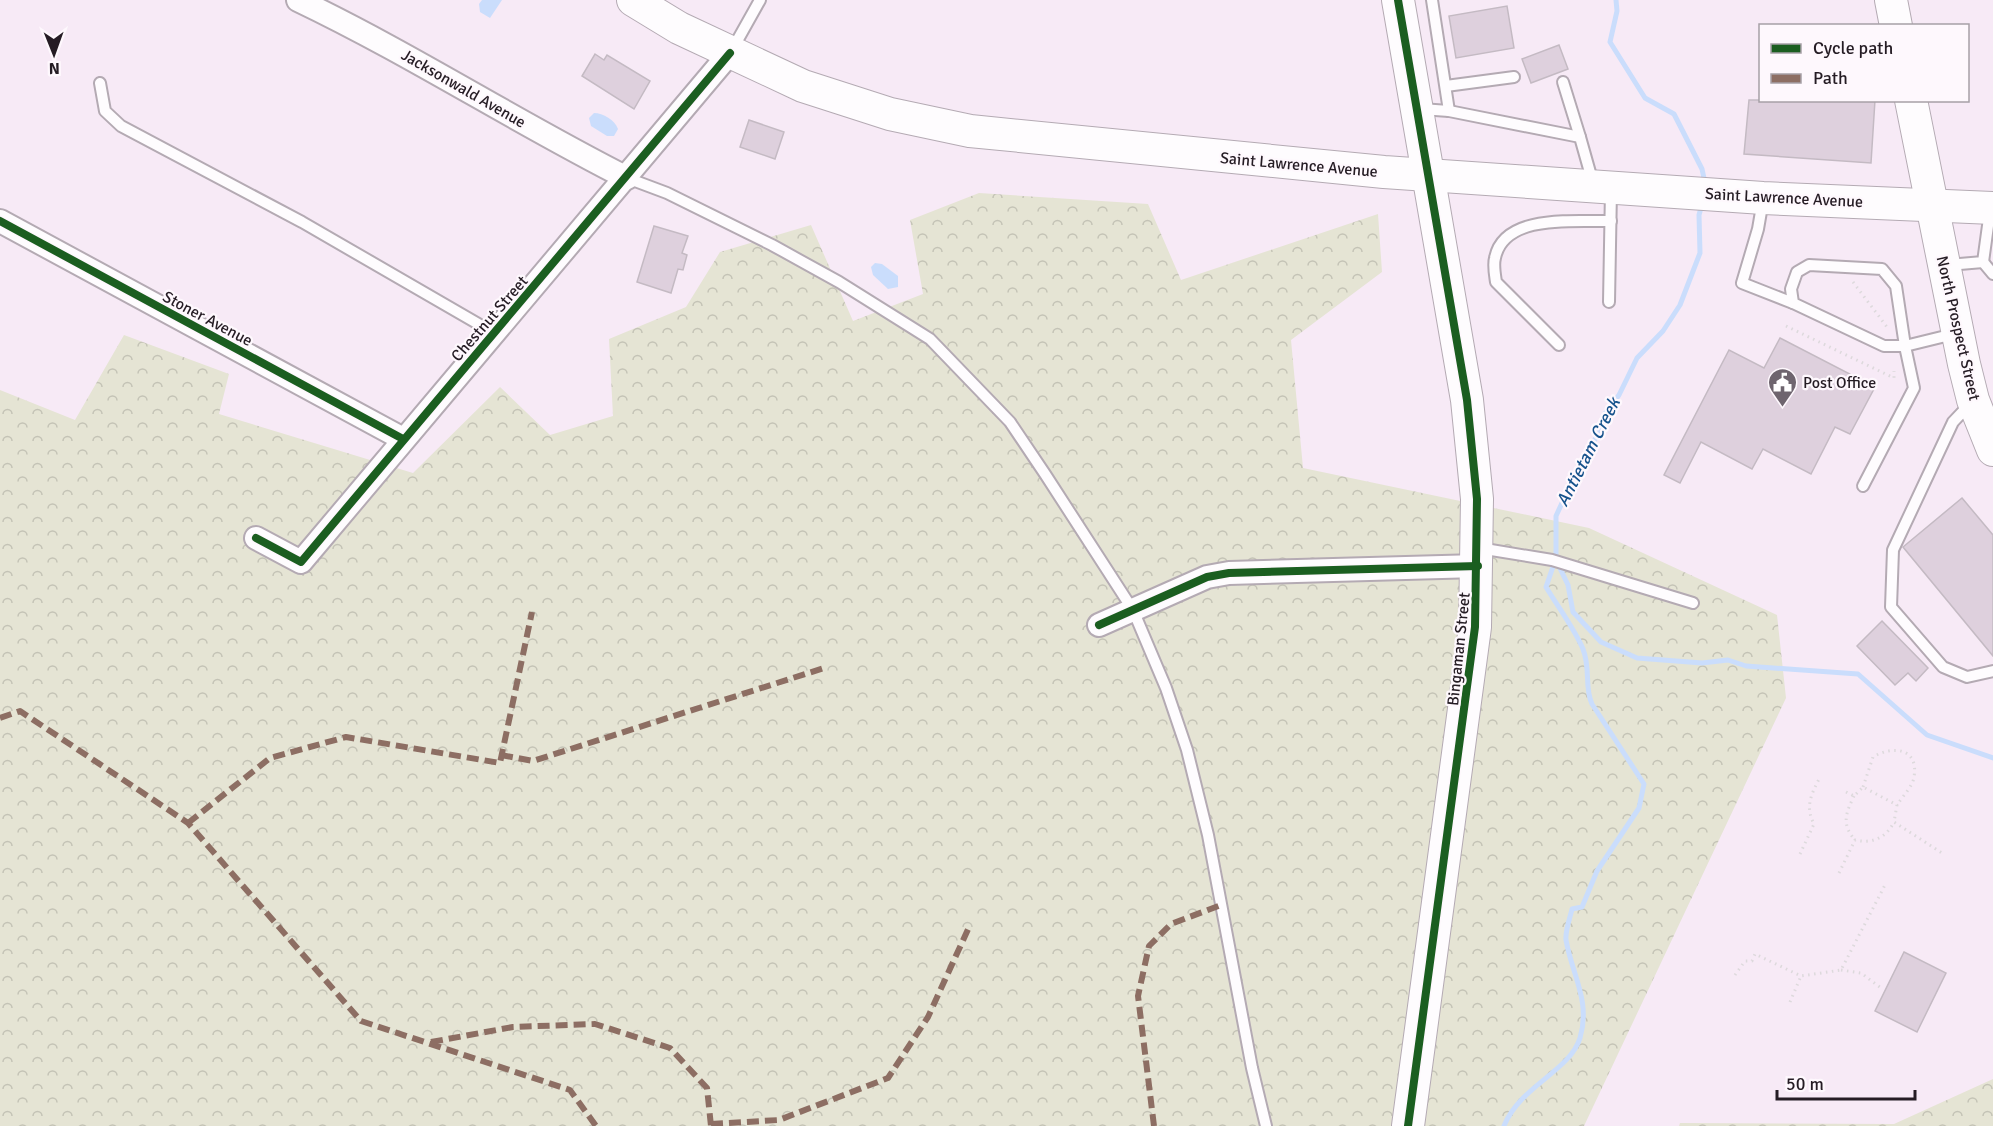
<svg xmlns="http://www.w3.org/2000/svg" width="1993" height="1126" viewBox="0 0 1993 1126" font-family="Signika,sans-serif">
<style>
.forest{fill:url(#forest-crowns)}
.water{fill:#caddfc}
.lines{fill:none;stroke-linecap:round;stroke-linejoin:round}
.stream{stroke:#caddfc;stroke-width:5}
.building{fill:#ded0dd;stroke:#c4bac3;stroke-width:1.5}
.lane-casing{stroke:#b4aab3;stroke-width:14}
.street-casing{stroke:#b4aab3;stroke-width:26}
.secondary-casing{stroke:#b4aab3;stroke-width:34}
.path{stroke:#ddd9dc;stroke-width:3;stroke-dasharray:1.5 4.5;stroke-linecap:butt}
.lane{stroke:#fefcfe;stroke-width:10}
.street{stroke:#fefcfe;stroke-width:22}
.secondary{stroke:#fefcfe;stroke-width:32}
.quiet{stroke:#8d6e63;stroke-width:6;stroke-dasharray:12 6;stroke-linecap:butt}
.cycleway-casing{stroke:#fef8fd;stroke-width:11}
.cycleway{stroke:#1b5e20;stroke-width:8}
.labels{text-anchor:middle;stroke-width:4.5;stroke-linejoin:round;paint-order:stroke}
.street-label{font-size:16px;fill:#251c24;stroke:#fef8fd}
.poi-label{font-size:16px;fill:#251c24;stroke:#fef8fd;text-anchor:start}
.water-label{font-size:18px;font-style:italic;fill:#17538c;stroke:#fef8fd}
</style>
<defs>
<pattern id="forest-crowns" width="20" height="18" patternUnits="userSpaceOnUse" patternTransform="scale(1.5)"><rect width="20" height="18" fill="#e5e4d4"/><path d="M2 6a3 3 0 1 1 6 0M12 15a3 3 0 1 1 6 0" fill="none" stroke="#c4c3b6"/></pattern>
</defs>
<rect width="100%" height="100%" fill="#f7eaf6"/>
<g class="forest">
<path d="M979,193l169,11 33,76 197,-66 4,58 -91,68 12,128 286,60 188,87 9,83 -202,428h-1584v-736l75,30 49,-85 105,39 -10,40 194,59 87,-86 50,48 63,-19 -4,-77 77,-32 34,-55 91,-27 42,96 70,-27 -13,-74z"/>
<path d="M1993,1079v47h-314l1,-3 214,1z"/>
</g>
<g class="water">
<path d="M482,0h20l-12,18 -10,-6 -1,-8z"/>
<path d="M594,113c9,0 21,7 24,16l-4,7h-7l-16,-10 -2,-8z"/>
<path d="M875,263l7,1 16,12v11l-10,2 -15,-14 -2,-8z"/>
</g>
<g class="lines">
<g class="stream">
<path d="M1616,0l1,11 -7,31 35,56 29,16 28,55 3,14"/>
<path d="M1557,562l11,23 5,27 28,30 36,16 65,5 26,-3 18,6 112,8 69,61 66,23"/>
<path d="M1504,1126c16,-40 66,-55 76,-88 11,-37 -8,-63 -14,-98 -1,-9 4,-22 6,-31l10,-2 15,-36 42,-63 5,-24 -52,-80c-8,-17 -1,-34 -9,-55 -9,-21 -25,-42 -37,-62l10,-29v-42l18,-39 24,-43 6,-19 15,-20 18,-37 26,-27 17,-26 20,-52 -1,-38 3,-11"/>
</g>
</g>
<g class="building">
<path d="M1507,6l7,42 -58,10 -7,-42z"/>
<path d="M1559,45l9,24 -37,14 -9,-24z"/>
<path d="M595,54l9,6 3,-5 43,26 -16,28 -52,-33z"/>
<path d="M1749,100h126l-4,63 -127,-9z"/>
<path d="M749,120l35,12 -9,27 -35,-12z"/>
<path d="M654,226l34,10 -6,17 5,2 -4,15 -5,-1 -7,24 -34,-11z"/>
<path d="M1780,338l95,49 -25,47 -15,-7 -24,47 -48,-25 -11,20 -51,-27 -21,41 -16,-8 65,-125 35,18z"/>
<path d="M1962,498l31,37v121l-90,-109z"/>
<path d="M1882,621l46,47 -12,13 -8,-8 -13,12 -38,-39z"/>
<path d="M1904,952l42,21 -29,59 -42,-21z"/>
</g>
<g class="lines">
<defs>
<g id="lane">
<path d="M1432,0l17,111"/>
<path d="M732,50l28,-50"/>
<path d="M1563,82l17,55"/>
<path d="M100,83l5,28 16,15 181,96 192,111"/>
<path d="M1446,86l68,-9"/>
<path d="M1421,109l28,2 131,26 13,46"/>
<path d="M627,178l40,15 105,52 67,37 91,57 80,83 35,52 88,136 33,78 21,62 21,85 44,233 14,58"/>
<path d="M1763,200l-5,29 -16,54 51,20"/>
<path d="M1983,262l10,12"/>
<path d="M1809,265l73,4 14,17 9,60h-21l-91,-43 -2,-14 6,-17z"/>
<path d="M1948,265l35,-3 7,-51"/>
<path d="M1609,302l2,-112"/>
<path d="M1559,345l-63,-63c-1,-7 -3,-17 -1,-24 9,-45 81,-36 116,-37"/>
<path d="M1971,403l-18,19 -60,128 -2,57 52,60 24,10 26,-6"/>
<path d="M1863,486l51,-98 -9,-42 49,-12"/>
<path d="M1479,548l73,12 141,43"/>
</g>
<g id="street">
<path d="M298,0c113,54 218,122 329,178"/>
<path d="M0,221l403,218"/>
<path d="M256,538l45,24 429,-509"/>
<path d="M1099,625l108,-48 22,-4 249,-7"/>
</g>
<g id="secondary">
<path d="M633,0l46,28 124,58 87,28 80,17 414,41 379,26 230,10"/>
<path d="M1398,0l69,400 10,99 -2,128 -67,499"/>
<path d="M1891,0l5,26"/>
<path d="M1911,100l53,264 9,36 20,50"/>
</g>
</defs>
<use href="#lane" class="lane-casing"/>
<use href="#street" class="street-casing"/>
<use href="#secondary" class="secondary-casing"/>
<g class="path">
<path d="M1853,282l34,45"/>
<path d="M1786,326l108,52v-7"/>
<path d="M1863,787l10,-30c20,-12 46,-9 41,20 -1,9 -12,20 -17,28"/>
<path d="M1846,792l8,4 9,-9 34,18 -3,17 48,31"/>
<path d="M1854,796c-8,17 -13,28 1,44"/>
<path d="M1800,854l14,-30c-9,-17 -3,-29 5,-45"/>
<path d="M1839,873l16,-33c17,4 31,-2 39,-18"/>
<path d="M1841,970l20,3 20,15"/>
<path d="M1735,975l10,-14h7l3,-7 46,22 40,-6 44,-85"/>
<path d="M1790,1002l11,-26"/>
</g>
<use href="#lane" class="lane"/>
<use href="#street" class="street"/>
<use href="#secondary" class="secondary"/>
<g class="quiet">
<path d="M0,718l20,-7 168,112 173,198 209,69 26,36"/>
<path d="M501,755l32,6 291,-93"/>
<path d="M188,823l82,-65 76,-21 154,26 32,-151"/>
<path d="M431,1042l82,-15 82,-3 75,24 37,40 4,38"/>
<path d="M711,1124l68,-4 109,-42 40,-61 42,-92"/>
<path d="M1154,1126l-16,-130 11,-50 22,-22 50,-19"/>
</g>
<defs>
<g id="cycleway">
<path d="M1398,0l69,400 10,99 -2,128 -67,499"/>
<path d="M0,221l403,218"/>
<path d="M256,538l45,24 429,-509"/>
<path d="M1099,625l108,-48 22,-4 249,-7"/>
</g>
</defs>
<use href="#cycleway" class="cycleway-casing"/>
<use href="#cycleway" class="cycleway"/>
</g>
<defs>
<symbol id="civic-pin" viewBox="-11 -11 22 30"><path d="M0 17L-7.5 6A9.5 9.5 0 1 1 7.5 6Z" fill="#6e646e" stroke="#fef8fd"/><path d="M-.6-6.5H3V-4.5H.6V-3L4-1V1h2V6H-6V1h2V-1L-.6-3ZM-1.2 2.5V6h2.4V2.5Z" fill="#fff"/></symbol>
</defs>
<g fill-rule="evenodd">
<use href="#civic-pin" x="1766" y="366" width="33" height="45"/>
</g>
<g class="labels">
<g class="street-label">
<text transform="translate(464 88) rotate(30)" y="6">Jacksonwald Avenue</text>
<text transform="translate(1299 164) rotate(5)" y="6">Saint Lawrence Avenue</text>
<text transform="translate(1784 197) rotate(3)" y="6">Saint Lawrence Avenue</text>
<text transform="translate(208 318) rotate(28)" y="6">Stoner Avenue</text>
<text transform="translate(489 318) rotate(-49)" y="6">Chestnut Street</text>
<text transform="translate(1959 328) rotate(77)" y="6">North Prospect Street</text>
<text transform="translate(1458 649) rotate(-84)" y="6">Bingaman Street</text>
</g>
<g class="poi-label">
<text x="1803" y="388">Post Office</text>
</g>
<g class="water-label">
<text transform="translate(1588 452) rotate(-63)" y="6">Antietam Creek</text>
</g>
</g>
<rect x="1759" y="24" width="210" height="78" fill="#fef8fd" stroke="#a7a0a6" stroke-width="1.5"/>
<rect x="1771" y="44" width="30" height="9" fill="#1b5e20" stroke="#a7a0a6" stroke-width="1.5"/>
<text x="1813" y="54" font-size="18" fill="#251c24">Cycle path</text>
<rect x="1771" y="74" width="30" height="9" fill="#8d6e63" stroke="#a7a0a6" stroke-width="1.5"/>
<text x="1813" y="84" font-size="18" fill="#251c24">Path</text>
<g transform="translate(54 54) rotate(179)" stroke="#fef8fd" stroke-width="4.5" paint-order="stroke">
<path d="M0-4.5L10 22L0 15L-10 22Z" fill="#251c24"/>
<text y="-9" font-size="16" font-weight="bold" text-anchor="middle" fill="#251c24">N</text>
</g>
<path d="M1777 1090v9h138v-9" fill="none" stroke="#251c24" stroke-width="3"/>
<text x="1786" y="1090" font-size="18" fill="#251c24" stroke="#fef8fd" stroke-width="4.5" paint-order="stroke">50 m</text>
</svg>
